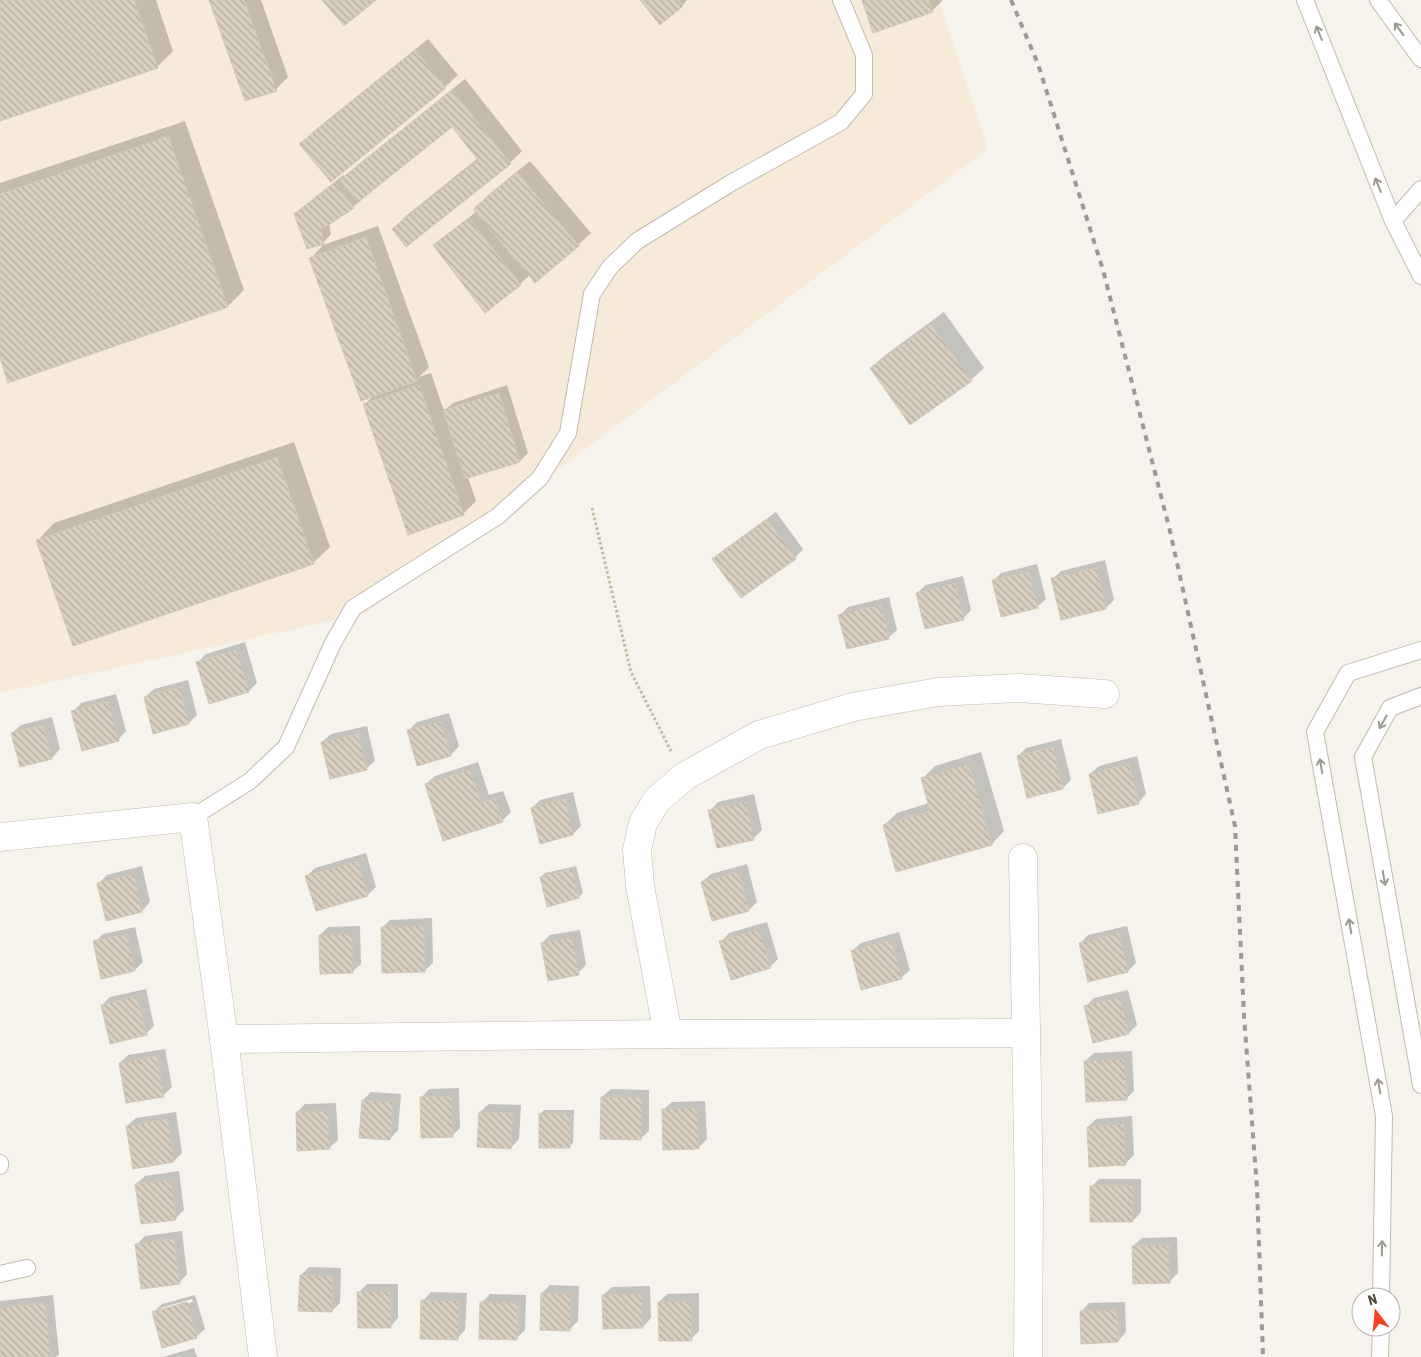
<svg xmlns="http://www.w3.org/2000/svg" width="1421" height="1357" viewBox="0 0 1421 1357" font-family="'Roboto Condensed',sans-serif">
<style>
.commercial{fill:#f7ead8}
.shadow{fill:#0003;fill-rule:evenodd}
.building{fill:url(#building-back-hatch);stroke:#d3c7b4}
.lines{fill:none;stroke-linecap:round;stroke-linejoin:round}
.lane-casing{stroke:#c2bbae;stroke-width:18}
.street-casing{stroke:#c2bbae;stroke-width:29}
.path{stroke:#c4b79f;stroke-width:3;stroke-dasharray:2.5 2.5;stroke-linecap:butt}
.lane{stroke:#fff;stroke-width:16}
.street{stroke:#fff;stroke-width:28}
.rail{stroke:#9a9a9a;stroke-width:4;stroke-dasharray:6 6;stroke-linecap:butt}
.oneway{stroke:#9c9892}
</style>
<defs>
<pattern id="building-back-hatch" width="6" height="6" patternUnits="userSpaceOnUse" patternTransform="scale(1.25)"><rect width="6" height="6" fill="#d8cfc1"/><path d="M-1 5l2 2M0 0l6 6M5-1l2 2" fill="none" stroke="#b1aa9e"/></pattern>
</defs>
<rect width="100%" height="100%" fill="#f6f3ec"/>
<path class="commercial" d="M0,0h939l49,149 -624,465 -364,79z"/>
<g class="shadow">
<path d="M0,0h156l17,51 -16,16 -157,53z"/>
<path d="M211,0h50l27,77 -12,12z"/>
<path d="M641,0h46l-5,6z"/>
<path d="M863,0h80l-11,11z"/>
<path d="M428,39l30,36 -13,12 -144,57 13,-13z"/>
<path d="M465,79l57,72 -12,12 -117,66 13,-13 72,-58 -26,-33 -99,82 -24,16 2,11 -8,9 -28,-28 48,-40 2,2 9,-9z"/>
<path d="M185,121l59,169 -16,16 -228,48v-171z"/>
<path d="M530,161l61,72 -13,12 -43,36 -5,-6 -10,9 -85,-39 42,-34 -2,-2 12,-13z"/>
<path d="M378,226l51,141 -10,10 12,-4 13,38 9,-8 54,-18 21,68 -8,8 -52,16 8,24 -13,13 -99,-109 10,-10 -63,-137 12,-13z"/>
<path d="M944,312l40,56 -13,12 -100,-12 13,-12z"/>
<path d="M294,442l36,105 -17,16 -275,-23 16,-17z"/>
<path d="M776,512l27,37 -8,9 -53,39 -28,-38 8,-8z"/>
<path d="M1105,560l9,40 -8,8 -44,11 -9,-40 8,-8z"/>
<path d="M1037,564l9,35 -9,8 -44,-26 8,-8z"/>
<path d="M963,576l8,34 -8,9 -46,-26 9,-8z"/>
<path d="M889,597l8,33 -9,8 -48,-23 8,-8z"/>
<path d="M245,642l12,41 -8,8 -51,-29 8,-8z"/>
<path d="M188,680l9,35 -8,8 -44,-26 9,-8z"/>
<path d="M116,694l10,37 -8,9 -45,-28 8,-9z"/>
<path d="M449,713l10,33 -8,9 -43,-24 9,-9z"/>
<path d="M52,717l8,32 -8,9 -40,-25 9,-8z"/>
<path d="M367,726l8,35 -9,8 -44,-27 9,-8z"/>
<path d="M1061,739l10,41 -8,8 -45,-32 8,-8z"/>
<path d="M981,752l23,79 -12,13 -108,-19 13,-12 32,-10 -7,-24 13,-13z"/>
<path d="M1137,756l9,38 -8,9 -48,-29 9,-8z"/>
<path d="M478,762l11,33 14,-4 8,21 -9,9 -76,-37 9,-8z"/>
<path d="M573,792l8,34 -8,8 -33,8 -8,-34 8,-8z"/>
<path d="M754,794l8,36 -8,8 -36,9 -8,-36 8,-9z"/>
<path d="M366,853l10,34 -8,8 -61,-19 8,-8z"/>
<path d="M747,864l10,38 -8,8 -47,-28 9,-8z"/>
<path d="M142,866l8,36 -8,9 -35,8 -8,-36 8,-8z"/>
<path d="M576,866l7,27 -4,4 -31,8 -7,-28 4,-4z"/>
<path d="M432,918l1,45 -9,8 -42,-43 8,-8z"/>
<path d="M767,922l11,37 -8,8 -49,-25 8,-9z"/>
<path d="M360,926l1,38 -9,8 -32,-37 8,-8z"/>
<path d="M1127,926l9,37 -8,8 -48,-27 8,-9z"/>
<path d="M135,927l8,35 -8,8 -40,-28 8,-8z"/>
<path d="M580,930l6,35 -8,8 -36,-30 8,-8z"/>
<path d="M899,932l11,38 -9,8 -49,-27 9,-8z"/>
<path d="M146,989l8,37 -8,8 -44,-29 8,-8z"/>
<path d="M1128,990l9,35 -8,8 -44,-26 9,-9z"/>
<path d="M165,1049l7,38 -8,8 -44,-32 8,-8z"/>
<path d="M1132,1051l2,40 -8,8 -41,-38 9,-8z"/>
<path d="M459,1088l1,40 -8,8 -31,-38 8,-9z"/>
<path d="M611,1089l38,1v41l-9,8 -38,-42z"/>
<path d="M371,1092l30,2 -3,36 -8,9 -27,-39z"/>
<path d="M705,1101l2,38 -9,9 -35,-38 9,-8z"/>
<path d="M336,1103l2,37 -9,8 -32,-36 8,-8z"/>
<path d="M489,1104l32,1 -2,34 -8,9 -31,-36z"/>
<path d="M544,1110h30l-1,33 -3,3 -30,-32z"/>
<path d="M176,1112l6,41 -8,8 -47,-35 9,-8z"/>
<path d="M1132,1116l2,39 -8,8 -38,-36 8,-8z"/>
<path d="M179,1171l5,39 -8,8 -40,-34 9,-8z"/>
<path d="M1099,1179h42v33l-8,9 -42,-34z"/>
<path d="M182,1231l5,43 -8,9 -42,-39 8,-8z"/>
<path d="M1177,1237l1,36 -9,9 -36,-36 9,-8z"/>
<path d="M309,1267l32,1 -1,35 -8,8 -31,-36z"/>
<path d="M367,1284h31v34l-8,9 -32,-34z"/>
<path d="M550,1285l29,1 -1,35 -8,8 -28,-36z"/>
<path d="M650,1286l1,32 -8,9 -40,-32 9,-8z"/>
<path d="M431,1292l36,1 -2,37 -8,9 -34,-38z"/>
<path d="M699,1293v38l-8,8 -32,-37 8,-8z"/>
<path d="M490,1294l36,1 -1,35 -9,9 -35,-36z"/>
<path d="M53,1295l6,59 -3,3h-56v-56z"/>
<path d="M195,1295l10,34 -9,8 -43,-24 9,-9zM192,1299l1,3 -32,9v-3z"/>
<path d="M1125,1302l1,30 -8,9 -37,-29 8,-9z"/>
<path d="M194,1348l3,9h-34z"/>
</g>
<g class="building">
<path d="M0,0h134l24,68 -158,53z"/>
<path d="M209,0h35l33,91 -32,10z"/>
<path d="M322,0h54l-32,26z"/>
<path d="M640,0h38l5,6 -23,19z"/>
<path d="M862,0h67l4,12 -60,21z"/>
<path d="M415,50l31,38 -115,94 -32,-38z"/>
<path d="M452,90l59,74 -105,83 -14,-18 86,-69 -26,-33 -94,75 -18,-22z"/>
<path d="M168,136l60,171 -220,76 -8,-25v-164z"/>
<path d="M517,172l62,74 -44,37 -62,-74z"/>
<path d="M335,182l19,26 -33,22 3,14 -17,5 -13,-35z"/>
<path d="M469,218l52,67 -36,28 -52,-68z"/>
<path d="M366,237l51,144 -56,20 -52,-143z"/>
<path d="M931,324l41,57 -62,44 -40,-57z"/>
<path d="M419,385l45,130 -56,20 -45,-131z"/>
<path d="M499,393l21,69 -55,17 -22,-69z"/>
<path d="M277,457l37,107 -241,82 -37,-106z"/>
<path d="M767,519l29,40 -55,39 -29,-39z"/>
<path d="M1097,568l9,41 -45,11 -10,-42z"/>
<path d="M1029,572l9,36 -37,9 -9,-37z"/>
<path d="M955,583l9,37 -39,9 -9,-36z"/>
<path d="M881,605l8,34 -42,10 -9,-34z"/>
<path d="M236,650l13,42 -40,12 -13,-42z"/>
<path d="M180,687l9,37 -36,10 -9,-37z"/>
<path d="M108,701l11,40 -37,10 -11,-40z"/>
<path d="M441,721l10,35 -34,10 -10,-36z"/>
<path d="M43,725l9,34 -32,8 -9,-34z"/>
<path d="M358,734l9,36 -37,9 -9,-37z"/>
<path d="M1053,747l10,42 -36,9 -10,-42z"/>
<path d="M969,764l23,81 -96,27 -13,-47 47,-14 -9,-33z"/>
<path d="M1129,764l10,40 -41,10 -9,-40z"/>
<path d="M470,770l11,33 14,-5 8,24 -60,19 -18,-57z"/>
<path d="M565,799l8,36 -33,9 -9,-36z"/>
<path d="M746,802l8,38 -37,8 -9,-38z"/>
<path d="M358,861l10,35 -52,15 -11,-35z"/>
<path d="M572,869l7,29 -32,9 -7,-30z"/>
<path d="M739,872l10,39 -37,10 -11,-39z"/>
<path d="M134,874l8,38 -36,9 -9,-38z"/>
<path d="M424,926l1,46 -43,1 -1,-46z"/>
<path d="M759,929l12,39 -40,12 -12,-39z"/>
<path d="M1119,933l9,39 -40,10 -9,-39z"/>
<path d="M127,934l8,37 -34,8 -8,-38z"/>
<path d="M352,934l1,39 -33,1 -1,-39z"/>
<path d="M572,937l7,38 -31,6 -7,-38z"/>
<path d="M891,940l11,39 -41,11 -10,-39z"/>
<path d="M137,996l10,39 -37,9 -9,-39z"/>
<path d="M1120,997l9,37 -36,9 -9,-37z"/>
<path d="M157,1056l7,41 -38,6 -7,-40z"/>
<path d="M1124,1059l3,41 -41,2 -2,-41z"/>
<path d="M451,1096l2,41 -32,1 -1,-41z"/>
<path d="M601,1097l41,1 -1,42 -41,-1z"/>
<path d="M362,1100l31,2 -3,38 -31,-2z"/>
<path d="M697,1108l2,41 -36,1 -1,-41z"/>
<path d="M328,1111l2,38 -33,2 -1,-39z"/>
<path d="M479,1112l34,1 -2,36 -34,-2z"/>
<rect x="539" y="1114" width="31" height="34"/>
<path d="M168,1119l6,43 -41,7 -7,-43z"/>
<path d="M1124,1124l2,41 -37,2 -2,-40z"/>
<path d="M171,1179l5,41 -35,4 -6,-40z"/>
<rect x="1090" y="1186" width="43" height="36"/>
<path d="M174,1239l6,45 -39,5 -6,-45z"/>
<path d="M1169,1245l1,38 -37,1 -1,-38z"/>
<path d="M300,1275l33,1 -1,36 -34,-1z"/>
<path d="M390,1291l1,37h-33l-1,-36z"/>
<path d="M541,1293l30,1 -1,37 -30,-1z"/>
<path d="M642,1294l1,34 -40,1 -1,-34z"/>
<path d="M421,1300l38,1 -1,39 -38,-1z"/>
<path d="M691,1301l1,40h-33l-1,-39z"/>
<path d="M187,1302l10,36 -35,10 -10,-36z"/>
<path d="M480,1302l38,1 -1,37 -38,-1z"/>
<path d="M45,1303l6,54h-51v-49z"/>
<path d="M1117,1310l1,32 -37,2 -1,-33z"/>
</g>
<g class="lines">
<defs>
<g id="lane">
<path d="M1305,0l88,221 28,55"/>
<path d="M1378,0l43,59"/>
<path d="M1393,221l28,-32"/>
<path d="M1421,696l-31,12 -27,49 58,328"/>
<path d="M193,817l57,-36 36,-34 47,-104 20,-35 145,-92 42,-38 28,-45 24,-139 18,-27 27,-26 94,-58 110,-61 23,-28v-39l-23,-55"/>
<path d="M0,1163v3"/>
<path d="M0,1274l27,-6"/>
<path d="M1381,1297l3,-181 -69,-384 33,-59 73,-23"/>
<path d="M1380,1357l1,-30"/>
</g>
<g id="street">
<path d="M0,837l193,-20 31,222 39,318"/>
<path d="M1023,858l6,343 -1,156"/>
<path d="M668,1034l-28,-148 -3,-36 6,-27 14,-23 28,-24 74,-41 94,-28 85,-15 81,-4 86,6"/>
<path d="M224,1039l444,-5 357,-1"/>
</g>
</defs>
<use href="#lane" class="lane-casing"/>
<use href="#street" class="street-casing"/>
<path class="path" d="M592,508l39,164 40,79"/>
<use href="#lane" class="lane"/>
<use href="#street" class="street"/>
<path class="rail" d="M1011,0l27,64 65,206 67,261 65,295 9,190 13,172 6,169"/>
</g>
<defs><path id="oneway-shaft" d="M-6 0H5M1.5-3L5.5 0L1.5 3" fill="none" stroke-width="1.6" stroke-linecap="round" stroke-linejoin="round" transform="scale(1.25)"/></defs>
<g class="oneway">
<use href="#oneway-shaft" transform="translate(1399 29) rotate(-126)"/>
<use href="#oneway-shaft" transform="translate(1319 33) rotate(-112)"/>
<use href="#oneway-shaft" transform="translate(1378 185) rotate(-112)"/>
<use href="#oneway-shaft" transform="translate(1383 722) rotate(119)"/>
<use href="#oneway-shaft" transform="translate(1321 766) rotate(-100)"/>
<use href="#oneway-shaft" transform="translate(1384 878) rotate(80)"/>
<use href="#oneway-shaft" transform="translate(1350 926) rotate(-100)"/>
<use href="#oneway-shaft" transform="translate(1379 1086) rotate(-100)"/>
<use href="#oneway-shaft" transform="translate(1382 1248) rotate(-89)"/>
</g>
<g transform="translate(1376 1312) rotate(344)"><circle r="24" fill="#ffffff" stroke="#b7b4b0"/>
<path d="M0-4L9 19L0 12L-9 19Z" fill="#fc3f1d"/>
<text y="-8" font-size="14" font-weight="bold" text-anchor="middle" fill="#4b4439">N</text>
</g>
</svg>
